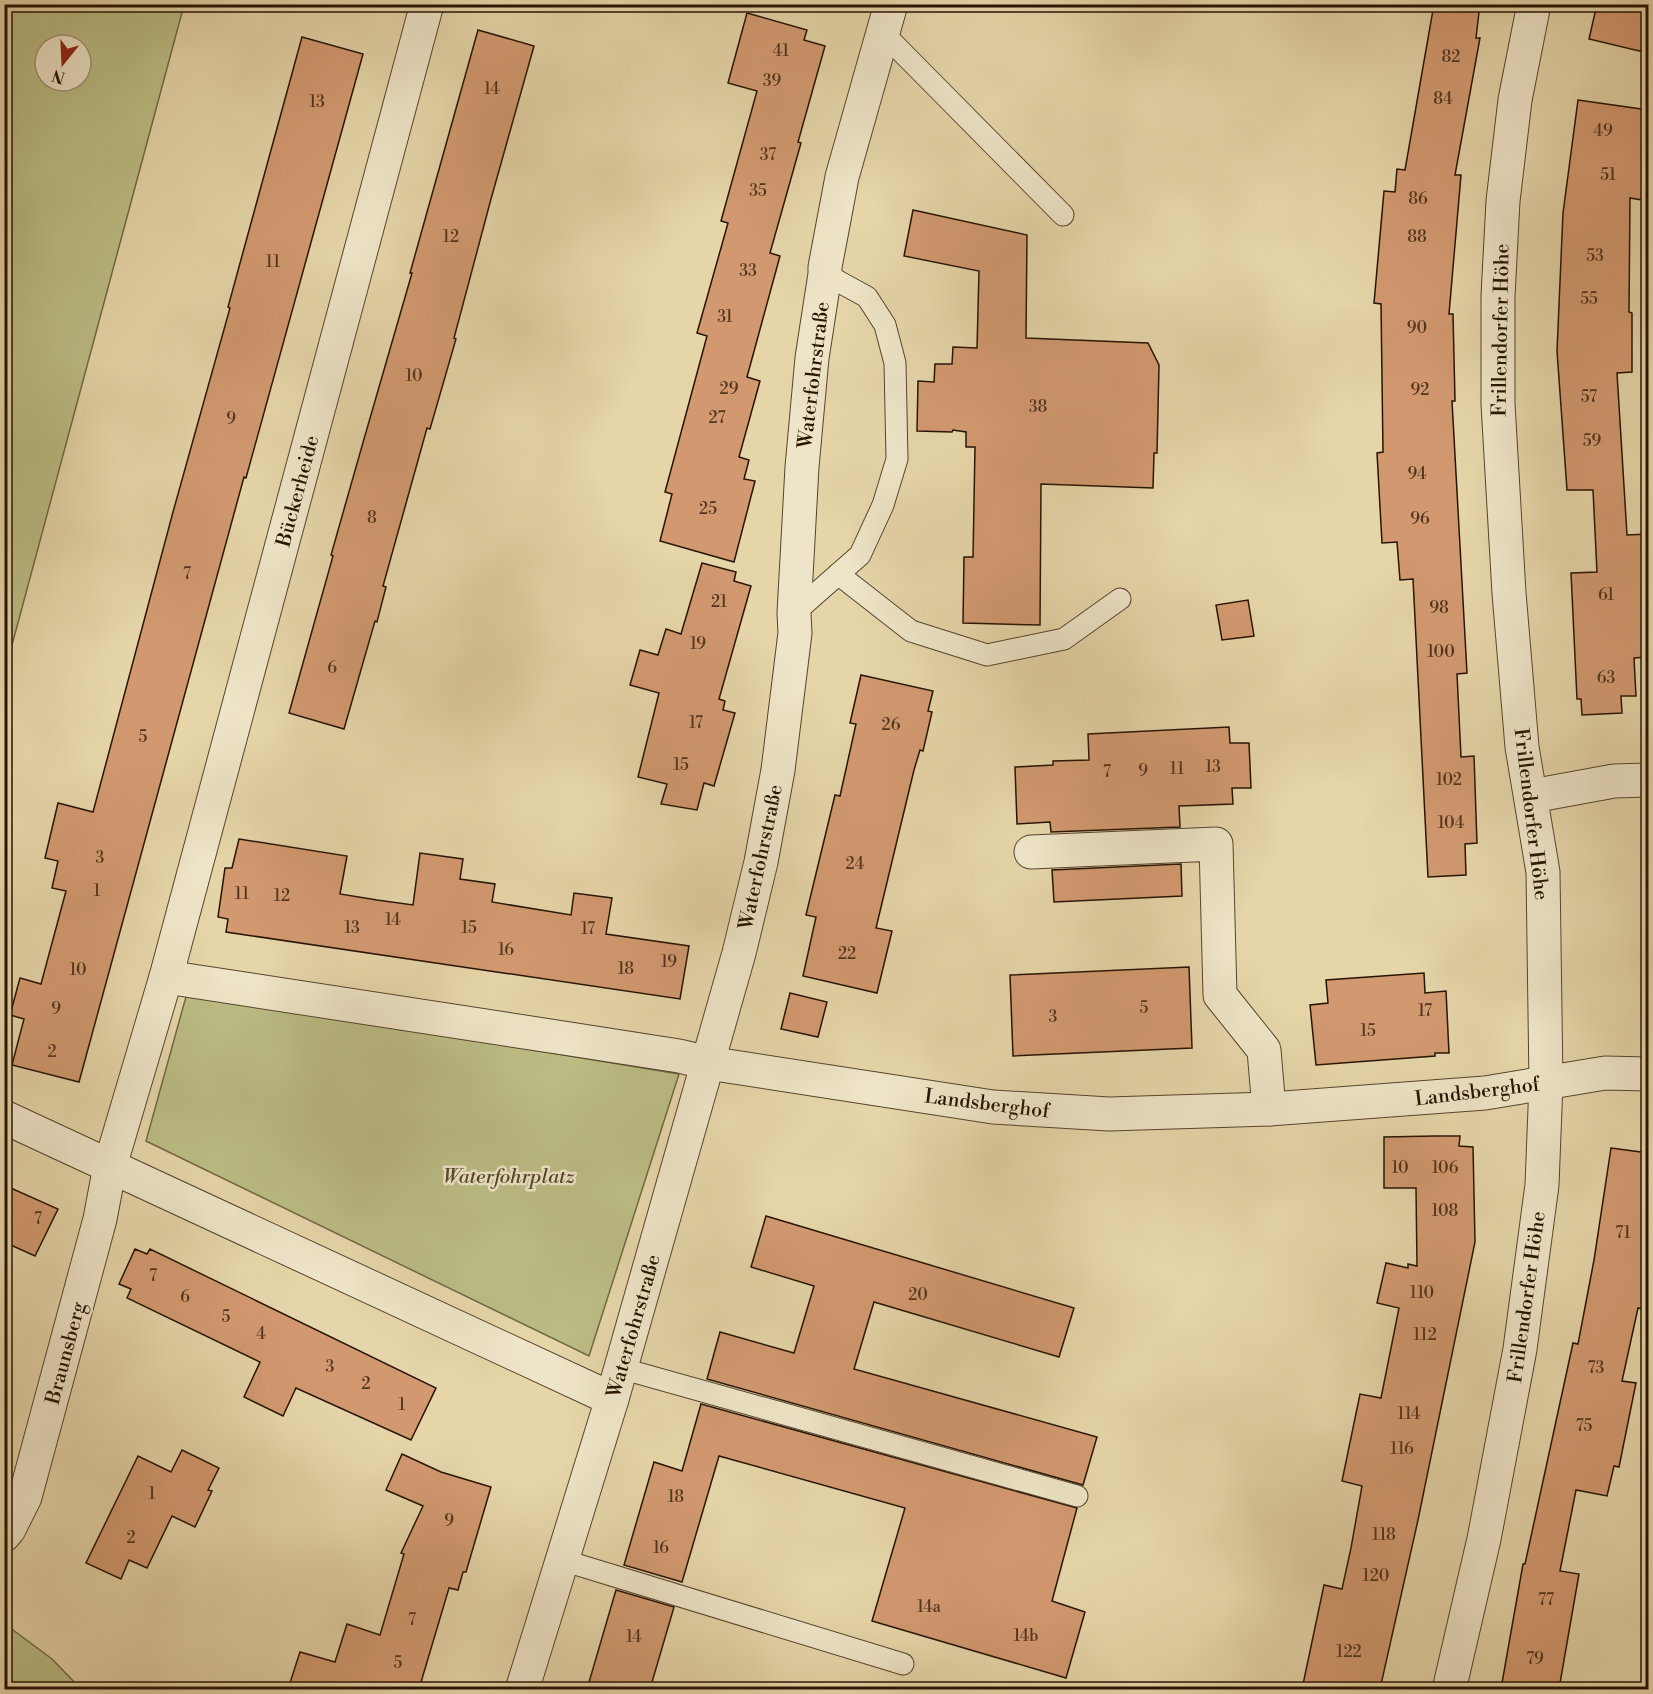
<svg xmlns="http://www.w3.org/2000/svg" width="1653" height="1694" viewBox="0 0 1653 1694" font-family="'Libre Bodoni',serif">
<style>
.green{fill:#bbbc84;stroke:#716844;stroke-width:1.5;fill-rule:evenodd}
.building{fill:#d29970;stroke:#271403;stroke-width:1.5}
.lines{fill:none;stroke-linecap:round;stroke-linejoin:round}
.lane-casing{stroke:#56442c;stroke-width:23}
.street-casing{stroke:#56442c;stroke-width:35}
.lane{stroke:#eee4c7;stroke-width:21}
.street{stroke:#eee4c7;stroke-width:33}
.labels{text-anchor:middle;stroke-width:5;stroke-linejoin:round;paint-order:stroke}
.number-label{font-size:16px;fill:#52351e}
.street-label{font-size:20px;fill:#271403;stroke:#eee4c7}
.park-label{font-size:20px;font-style:italic;fill:#53462a;stroke:#eee4c7}
</style>
<rect width="100%" height="100%" fill="#e5d5a9"/>
<filter id="stains"><feTurbulence type="fractalNoise" baseFrequency=".00333" numOctaves="4"/><feColorMatrix values="0 0 0 0 .2 0 0 0 0 .09 0 0 0 0 .02 0 0 0 .5 -.17"/></filter>
<radialGradient id="worn" r=".72"><stop offset=".6" stop-color="#630" stop-opacity="0"/><stop offset="1" stop-color="#630" stop-opacity=".3"/></radialGradient>
<g class="green">
<path d="M5,4l179,1 -179,666 -1,-666zM45,45h36v36h-36z"/>
<path d="M187,993l492,81 -90,282 -443,-215z"/>
<path d="M5,1624l47,35 29,30h-76z"/>
</g>
<g class="building">
<path d="M1434,4h46l-4,34h4l-25,137h6l-12,139h4l2,87h-3l15,272 -10,1 4,83 13,-1 3,87 -12,1 1,31 -38,2 -15,-298 -13,1 -3,-38 -15,1 -5,-90 6,-1 -2,-148 -7,-1 10,-112 11,1 2,-23 8,1z"/>
<path d="M1597,4h51v49l-59,-14z"/>
<path d="M747,13l60,17 -3,10 21,6 -27,96 3,1 -31,110 10,3 -33,121 13,4 -21,76 10,3 -5,19 11,2 -21,81 -74,-21 12,-47 -7,-2 42,-156 -10,-3 31,-110 -7,-2 36,-130 -29,-8z"/>
<path d="M478,30l56,16 -43,153 -37,139 2,1 -26,90 -3,-1 -44,158 3,1 -9,35 -2,-1 -31,108 -55,-16 44,-157 -2,-1 33,-116 48,-166h-2z"/>
<path d="M302,37l61,17 -117,424 -2,-1 -165,605 -67,-17 12,-46 -14,-4 10,-37 21,6 25,-93 -14,-3 6,-27 -13,-3 13,-55 35,9 80,-300 57,-204 -2,-1z"/>
<path d="M1578,100l70,10v91l-18,-3 -1,114 3,1v59l-15,1 10,162 21,-1v123l-14,1 2,38h-15l1,17 -40,2 -1,-16h-4l-6,-126 26,-1 -4,-82h-26l-10,-139 6,-138z"/>
<path d="M913,210l114,25 -1,103 122,5 11,22 -2,88h-3l-1,35 -112,-4 -1,141 -77,-2 1,-66h9l2,-110h-9v-15l-13,-2 -1,2 -35,-1 1,-50 16,1 1,-18h17l1,-17 24,1 2,-77 -75,-15z"/>
<path d="M702,563l34,9 -2,9 17,5 -32,113 6,2 -2,9 12,3 -21,73 -10,-3 -7,27 -36,-6 6,-20 -29,-7 21,-84 -29,-8 10,-35 18,5 8,-26 15,5z"/>
<path d="M1248,600l6,36 -32,4 -6,-35z"/>
<path d="M861,675l72,16 -5,20 4,1 -9,39 -3,-1 -6,20 -38,158 16,3 -15,62 -74,-17 13,-59 -10,-2 29,-120 5,1 16,-72 -6,-1z"/>
<path d="M1229,727l1,16h19l2,45h-19l1,16 -54,2 1,21 -129,5 -1,-10 -33,2 -2,-57 38,-2v-4l36,-1 -1,-26z"/>
<path d="M239,839l108,17 -7,38 37,6 36,5 7,-52 43,6 -3,20 35,5 -3,18 79,13 3,-22 38,5 -6,36 83,12 -9,53 -454,-67 2,-13 -10,-2 7,-49h7z"/>
<path d="M1181,864l1,32 -128,6 -2,-32z"/>
<path d="M1189,967l3,81 -179,8 -3,-81z"/>
<path d="M1424,973l1,20 21,-2 3,62h-14v3l-119,9 -6,-60 18,-2 -2,-23z"/>
<path d="M790,993l37,9 -9,35 -37,-8z"/>
<path d="M1435,1136h25l-1,10 14,1 2,95 -57,278 -38,169h-78l22,-104 18,4 9,-41 11,-62 -20,-5 18,-87 21,4 18,-90 -22,-5 9,-40 22,5v-4l9,2 -1,-78h-32v-51z"/>
<path d="M1611,1148l37,5v157l-10,-2 -16,73 14,2 -17,84 -5,-1 -7,30 -31,-6 -16,81 19,3 -20,115h-24l-33,-6 21,-119h2l48,-221 5,1 16,-84z"/>
<path d="M4,1185l54,24 -23,47 -31,-14z"/>
<path d="M766,1216l308,92 -15,49 -185,-55 -20,67 243,68 -14,48 -376,-106 13,-47 74,21 20,-67 -63,-19z"/>
<path d="M135,1249l12,5 3,-5 286,139 -25,52 -115,-52 -13,28 -39,-19 16,-35 -133,-64 4,-9 -12,-5z"/>
<path d="M701,1404l376,104 -25,93 33,11 -19,66 -194,-57 33,-113 -186,-52 -37,126 -58,-17 30,-103 28,9z"/>
<path d="M182,1450l37,18 -11,22 4,1 -17,36 -23,-11 -25,52 -18,-8 -8,19 -35,-16 52,-107 33,16z"/>
<path d="M402,1454l39,18 50,15 -25,85h-3l-5,18 -9,-2 -30,101h-131l12,-37 35,10 12,-38 33,11 24,-81 -3,-1 22,-47 -37,-16z"/>
<path d="M616,1590l58,17 -24,82h-63z"/>
</g>
<g class="lines">
<defs>
<g id="lane">
<path d="M883,33l180,182"/>
<path d="M838,574l73,57 76,24 77,-16 56,-40"/>
<path d="M794,613l66,-58 23,-50 14,-46 -2,-96 -10,-38 -18,-28 -42,-23"/>
<path d="M620,1368l457,128"/>
<path d="M562,1560l341,104"/>
</g>
<g id="street">
<path d="M1532,796l82,-15 34,-1"/>
<path d="M1031,852l185,-8 4,151 44,55 5,59"/>
<path d="M166,977l404,62 109,17 29,7 285,44 116,7 160,-5 216,-16 120,-20 43,1"/>
<path d="M4,1117l608,282"/>
<path d="M4,1535l5,-6 16,-32 75,-278 10,-53 56,-189 261,-973"/>
<path d="M522,1690l90,-291 127,-446 22,-91 17,-92 17,-137 -1,-20 8,-146 10,-109 13,-84v-7l17,-90 49,-173"/>
<path d="M1449,1690l35,-151 36,-190 22,-164 4,-102 -3,-211 -21,-125 -13,-154 -11,-189v-108l5,-95 12,-101 19,-96"/>
</g>
</defs>
<use href="#lane" class="lane-casing"/>
<use href="#street" class="street-casing"/>
<use href="#lane" class="lane"/>
<use href="#street" class="street"/>
</g>
<g class="labels">
<g class="number-label">
<text x="781" y="56">41</text>
<text x="1451" y="62">82</text>
<text x="772" y="86">39</text>
<text x="492" y="94">14</text>
<text x="1443" y="104">84</text>
<text x="317" y="107">13</text>
<text x="1603" y="136">49</text>
<text x="768" y="160">37</text>
<text x="1608" y="180">51</text>
<text x="758" y="196">35</text>
<text x="1418" y="204">86</text>
<text x="451" y="242">12</text>
<text x="1417" y="242">88</text>
<text x="1595" y="261">53</text>
<text x="273" y="267">11</text>
<text x="748" y="276">33</text>
<text x="1589" y="304">55</text>
<text x="725" y="322">31</text>
<text x="1417" y="333">90</text>
<text x="414" y="381">10</text>
<text x="729" y="394">29</text>
<text x="1420" y="395">92</text>
<text x="1589" y="402">57</text>
<text x="1038" y="412">38</text>
<text x="717" y="423">27</text>
<text x="231" y="424">9</text>
<text x="1592" y="446">59</text>
<text x="1417" y="479">94</text>
<text x="708" y="514">25</text>
<text x="372" y="523">8</text>
<text x="1420" y="524">96</text>
<text x="187" y="579">7</text>
<text x="1606" y="600">61</text>
<text x="719" y="607">21</text>
<text x="1439" y="613">98</text>
<text x="698" y="649">19</text>
<text x="1441" y="657">100</text>
<text x="332" y="673">6</text>
<text x="1606" y="683">63</text>
<text x="696" y="728">17</text>
<text x="891" y="730">26</text>
<text x="143" y="742">5</text>
<text x="681" y="770">15</text>
<text x="1213" y="772">13</text>
<text x="1177" y="774">11</text>
<text x="1143" y="776">9</text>
<text x="1107" y="777">7</text>
<text x="1449" y="785">102</text>
<text x="1451" y="828">104</text>
<text x="100" y="863">3</text>
<text x="855" y="869">24</text>
<text x="97" y="896">1</text>
<text x="242" y="899">11</text>
<text x="282" y="901">12</text>
<text x="393" y="925">14</text>
<text x="352" y="933">13</text>
<text x="469" y="933">15</text>
<text x="588" y="934">17</text>
<text x="506" y="955">16</text>
<text x="847" y="959">22</text>
<text x="669" y="967">19</text>
<text x="626" y="974">18</text>
<text x="78" y="975">10</text>
<text x="1144" y="1013">5</text>
<text x="56" y="1014">9</text>
<text x="1425" y="1016">17</text>
<text x="1053" y="1022">3</text>
<text x="1368" y="1036">15</text>
<text x="52" y="1057">2</text>
<text x="1400" y="1173">10</text>
<text x="1445" y="1173">106</text>
<text x="1445" y="1216">108</text>
<text x="38" y="1224">7</text>
<text x="1623" y="1238">71</text>
<text x="153" y="1281">7</text>
<text x="1422" y="1298">110</text>
<text x="918" y="1300">20</text>
<text x="185" y="1302">6</text>
<text x="226" y="1322">5</text>
<text x="261" y="1339">4</text>
<text x="1425" y="1340">112</text>
<text x="330" y="1372">3</text>
<text x="1596" y="1373">73</text>
<text x="366" y="1389">2</text>
<text x="402" y="1410">1</text>
<text x="1409" y="1419">114</text>
<text x="1584" y="1431">75</text>
<text x="1402" y="1454">116</text>
<text x="152" y="1499">1</text>
<text x="676" y="1502">18</text>
<text x="449" y="1526">9</text>
<text x="1384" y="1540">118</text>
<text x="131" y="1543">2</text>
<text x="661" y="1553">16</text>
<text x="1376" y="1581">120</text>
<text x="1546" y="1605">77</text>
<text x="929" y="1612">14a</text>
<text x="412" y="1625">7</text>
<text x="1026" y="1641">14b</text>
<text x="634" y="1642">14</text>
<text x="1349" y="1657">122</text>
<text x="1535" y="1664">79</text>
<text x="398" y="1668">5</text>
</g>
<g class="street-label">
<text transform="translate(1500 330) rotate(-89)" y="7">Frillendorfer Höhe</text>
<text transform="translate(813 375) rotate(-83)" y="7">Waterfohrstraße</text>
<text transform="translate(297 491) rotate(-75)" y="7">Bückerheide</text>
<text transform="translate(1532 814) rotate(83)" y="7">Frillendorfer Höhe</text>
<text transform="translate(760 857) rotate(-78)" y="7">Waterfohrstraße</text>
<text transform="translate(1477 1091) rotate(-7)" y="7">Landsberghof</text>
<text transform="translate(987 1103) rotate(7)" y="7">Landsberghof</text>
<text transform="translate(1526 1297) rotate(-82)" y="7">Frillendorfer Höhe</text>
<text transform="translate(633 1326) rotate(-74)" y="7">Waterfohrstraße</text>
<text transform="translate(65 1353) rotate(-75)" y="7">Braunsberg</text>
</g>
<g class="park-label">
<text x="509" y="1183">Waterfohrplatz</text>
</g>
</g>
<rect width="1653" height="1694" fill="none" stroke="#e5d5a9" stroke-width="24"/>
<rect x="6" y="6" width="1641" height="1682" fill="none" stroke="#271403" stroke-width="3"/>
<rect x="12" y="12" width="1629" height="1670" fill="none" stroke="#271403" stroke-width="1.5"/>
<g transform="translate(63 63) rotate(198)"><circle r="28" fill="#eee4c7" stroke="#9e9179" stroke-width="1.5"/>
<path d="M0-4.5L10 22L0 15L-10 22Z" fill="#8f2418"/>
<text y="-9" font-size="16" font-weight="bold" text-anchor="middle" fill="#271403">N</text>
</g>
<rect width="100%" height="100%" filter="url(#stains)"/>
<rect width="100%" height="100%" fill="url(#worn)"/>
</svg>
